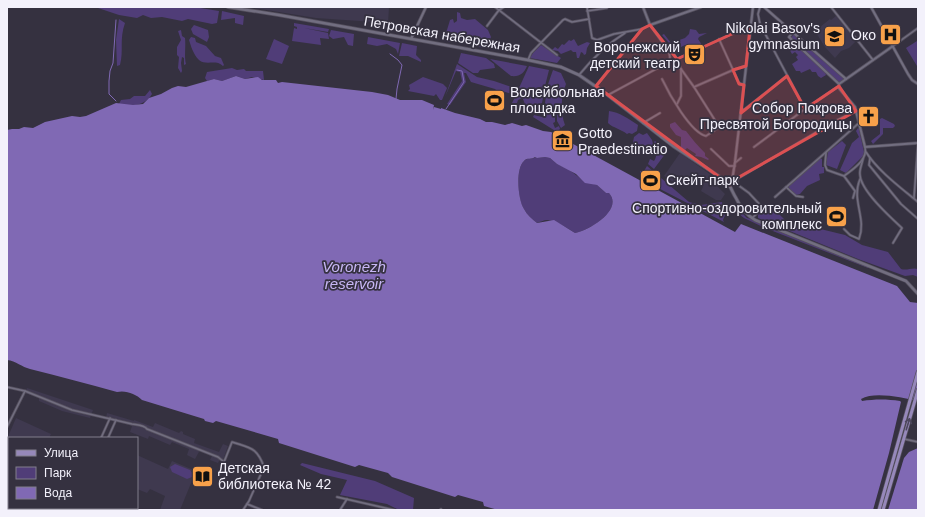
<svg xmlns="http://www.w3.org/2000/svg" width="925" height="517" viewBox="0 0 925 517" font-family="Arial,sans-serif">
<style>
.built{fill:#3f394f}
.green{fill:#503d78}
.water{fill:#8069b4;fill-rule:evenodd}
.lines{fill:none;stroke-linecap:round;stroke-linejoin:round}
.stream{stroke:#8069b4;stroke-width:1}
.minor-casing{stroke:#55505e;stroke-width:3}
.tertiary-casing{stroke:#55505e;stroke-width:3.5}
.secondary-casing{stroke:#55505e;stroke-width:4}
.primary-casing{stroke:#55505e;stroke-width:4.5}
.minor{stroke:#726e80;stroke-width:1.5}
.tertiary{stroke:#726e80;stroke-width:2}
.secondary{stroke:#726e80;stroke-width:2.5}
.primary{stroke:#9688ba;stroke-width:3}
.oneway{stroke:#4d475e}
.marked{fill:#dc5052;fill-opacity:0.2;stroke:#dc5052;stroke-width:3;stroke-linejoin:round}
.labels{text-anchor:middle;stroke-width:3.5;stroke-linejoin:round;paint-order:stroke}
.poi-label{font-size:14px;fill:#f3f1fb;stroke:#353140;text-anchor:end}
.street-label{font-size:14px;fill:#f3f1fb;stroke:#353140}
.water-label{font-size:15px;font-style:italic;fill:#c8b7f5;stroke:#353140}
</style>
<rect width="100%" height="100%" fill="#353140"/>
<g class="built">
<path d="M248,7h141l-1,16 -72,-5z"/>
<path d="M836,16l20,25 -7,7 -8,3 -6,7 -10,-11 -10,-16 15,-12 1,1z"/>
<path d="M680,153l34,24 -2,4 13,13 -4,6h-5l-15,-9 2,-4 -15,-11 -8,10 -16,-10z"/>
<path d="M27,388l66,22 -3,8 -28,-7 -23,-10v-4l-14,-4z"/>
<path d="M107,413l27,8v-1l19,7 2,-4 24,10 2,-2 2,1v2l12,5 -1,4 25,9 4,-8 5,2 -5,14 -3,-1 -2,4 -8,-3 2,-4 -12,-6 -5,9 -8,-4 2,-6 -17,-7 -2,3 -21,-9 -1,3 -18,-7 2,-6 -26,-8z"/>
<path d="M16,418l35,16 -2,4h-40v8l-2,-1v-6z"/>
<path d="M137,455l31,14 4,-8 24,10 -16,39h-20l5,-14 -15,-7 -3,4 -10,-4z"/>
</g>
<g class="green">
<path d="M95,7h99l25,4 -2,12 -5,1 -24,-5 -6,2 -20,-4 -11,1 -8,-3 -6,3 -18,-3z"/>
<path d="M222,11l22,5 -1,9 -8,-2v-5l-14,2z"/>
<path d="M457,12l3,1 1,5 6,2 8,-1 13,11 3,7 -3,9 -5,2 -25,-9 -9,3 -5,-2 6,-20 3,-1 1,4 3,-2z"/>
<path d="M119,19l6,4c-6,17 -1,27 -5,42l-3,1 -1,-26z"/>
<path d="M294,23l35,6 -1,3 -24,-4 24,5 1,6 -9,-1 1,7 -29,-4 2,-13 3,1v-2l-3,-1z"/>
<path d="M194,25l14,5 1,7 -2,5 -14,-8 -2,-5z"/>
<path d="M690,29l6,1 3,4 8,-1 -8,4 -1,2 4,6 -11,5 -2,-4 -4,-1 -10,5 -13,-15 2,-1 7,9 14,-5 4,-4z"/>
<path d="M181,30l1,6 3,2c1,8 -1,19 1,26l-2,1v-7l-2,-1 -1,6 1,8 -1,2 -3,-5 1,-11 -2,-2v-8l4,-7 -3,-9z"/>
<path d="M331,30l23,4 -1,12 -5,-1 -4,-8 -11,2 -4,-3z"/>
<path d="M794,34l49,44 1,2 -5,3 -48,-45z"/>
<path d="M191,37l4,1 1,4 10,4 9,10 6,2 3,7 -1,1c-7,-7 -17,0 -24,-6 -6,-6 -8,-14 -10,-20z"/>
<path d="M368,37l32,6 -2,11 -2,-5 -9,-5 -10,2 -10,-2z"/>
<path d="M274,39l15,7 -7,18 -16,-5z"/>
<path d="M574,39l4,7 9,-4 3,1 -3,5 -1,6 -2,1 -1,-2 -2,-1 -2,6h-2l-1,-6h-3l-2,-2 -10,4 -3,-3 -6,-1 3,-3 3,2 4,-5 2,1 5,-5 2,1z"/>
<path d="M792,41l33,31 1,3 -5,3 -3,-2 -2,-4h-4l-2,-3 -9,4 -1,-2h-4l-4,-7 6,-4 -2,-3 2,-2 -3,-3 -3,2 -5,-9z"/>
<path d="M917,41l1,1 -1,24 -11,-18z"/>
<path d="M402,43l15,3 -1,9 5,5v2l-13,-6h-9z"/>
<path d="M541,45l20,13 -4,5 -27,-5 3,-5z"/>
<path d="M461,53l25,5 8,6 1,4 -15,2 -2,3h-5l-15,-10z"/>
<path d="M490,59l37,7c-3,7 -7,11 -16,10z"/>
<path d="M457,64l20,13 17,4 23,8 -2,6 -16,-5 -2,1 -2,-2 -24,-7 -5,-9h-2l2,9 -16,23 -3,-1 15,-23 -2,-9 -4,-1 -11,26z"/>
<path d="M529,66l20,4 -4,16 -15,3 -11,-1z"/>
<path d="M232,68l5,2 7,-1 2,2h17l1,9 -12,-3 -7,2 -9,-3 -14,5 -8,-2 -7,2 -2,-3 2,-6z"/>
<path d="M553,70l8,3 5,11c-5,12 -6,28 -1,41l-4,3 -4,-7v-9l-10,-5v-2l-2,-2 2,-16z"/>
<path d="M423,77l20,7 4,4 -5,12h-2l-4,-6 -2,2 -26,-5 2,-2 -1,-4z"/>
<path d="M545,87l-3,16 -12,6 -4,-2 -3,-8 -1,-1 -4,2 -1,3h-5l7,-14 8,1z"/>
<path d="M150,90l2,4c-7,12 -20,13 -33,10l2,-4 9,-1 4,-3h11z"/>
<path d="M543,105l4,5 8,3v9l-2,1 2,5 4,-2 1,3 -3,3 -24,-15 1,-2 12,3 -11,-10z"/>
<path d="M609,111c10,1 20,8 29,14l-1,6 -5,3 -3,-1 -2,1c-6,-5 -14,-6 -19,-11z"/>
<path d="M882,118l12,6 1,2 -2,2h-10v6l-10,10 -2,-3 9,-7v-15z"/>
<path d="M675,122l7,8 4,1c6,8 12,15 19,22v3l4,3 -1,1 -7,-3 -6,-1 1,-2 -9,-6 -2,2 -4,-3v-10l-5,-2 -6,-8v-3z"/>
<path d="M858,128l1,1 5,23 -1,4 -17,17 -6,-3 12,-27 7,-6 -3,-6z"/>
<path d="M639,133l4,2 4,-2 5,7 2,8 -7,2 -3,4 -1,-1 3,-4 -1,-1 -1,1 -5,-3 -2,3 3,2v3l-4,1 -3,-13 1,-5z"/>
<path d="M655,141l13,9 -14,19 -6,-5 2,-5 4,2c4,-5 2,-13 0,-19z"/>
<path d="M842,141l4,4 -9,24 -11,-4 2,-13z"/>
<path d="M536,157l1,1 8,-1 5,1 7,6 11,5 16,12 13,4 9,8h3c15,17 -21,38 -34,40 -6,-4 -20,-13 -28,-13 -3,0 -7,2 -10,3 -5,-4 -10,-8 -13,-14 -6,-9 -9,-40 0,-48 4,-4 8,-1 12,-4z"/>
<path d="M820,158l2,1v8h2v6l-5,1 1,6 -13,6 -7,8 -4,1 -8,-8z"/>
<path d="M647,166l42,36 12,3 21,-3 3,13 -2,5 1,2 -62,-32 -7,-5 5,-2 -4,-5 -4,1 1,-3 -4,-5h-5v2h2l2,2 -1,3h-3l-1,-4h-2l-1,-3h4z"/>
<path d="M766,205h4l15,15 6,3 9,1 45,11 17,10 26,7 13,17c6,2 11,-2 17,0v8l-5,-2 -8,1 -47,-17 -83,-34 -17,-7v-3l3,-2z"/>
<path d="M729,206l11,5 7,7 4,1 10,5 110,44h-3l-103,-40 -21,-10z"/>
<path d="M302,463l73,18 39,17 -1,12h-14l-12,-6 -47,-9 7,-15 -26,-6 -21,-9z"/>
<path d="M175,464l15,6 3,4 -1,3 -5,2 -15,-7 -2,-5z"/>
</g>
<g class="water">
<path d="M236,76l9,3 13,-2 4,3h14l2,3 4,-1 90,10 16,3 12,5h22l12,5 -1,5 1,-3 7,2v-1l14,5 25,6 6,3h6l13,3 7,-2 10,3 4,-1 17,6 8,1 184,100 6,-8 156,62 13,16 8,1v98c-15,-3 -43,-10 -57,-2l1,2c13,-2 25,-2 38,0l1,1 -12,51 -16,57h-375l-14,-4 -1,-4 -25,-7 -3,2 -63,-20 -4,-4 -29,-8 -4,2 -76,-24 -1,-4 -62,-18 -3,2 -8,-2 -1,-2 -62,-19c-6,-6 -16,-10 -25,-8 -29,-8 -58,-16 -87,-23 -8,-2 -14,-8 -23,-9v-230l5,-1h7l5,-2 9,1 12,-6 27,-6 8,1 6,-1 30,-13 17,2 10,-1 6,-6 12,-4 11,-6 6,-2 8,1 28,-8 8,2zM535,157l2,1 8,-1 5,1 7,6 19,10 9,9 12,2 9,8h3c15,17 -21,38 -34,40l-21,-13 -17,3c-5,-4 -10,-8 -13,-14 -6,-9 -9,-40 0,-48 3,-4 8,-1 11,-4z"/>
<path d="M918,448v62h-30l16,-52 5,-6z"/>
</g>
<g class="lines">
<g class="stream">
<path d="M116,20l-3,43 -3,8 -1,10v13l7,7"/>
<path d="M390,54l8,6 4,5 -5,24 -1,10"/>
<path d="M446,109l18,-27 -2,-11 -5,-1"/>
</g>
<defs>
<g id="minor">
<path d="M495,7l62,48"/>
<path d="M587,7l5,31 5,2 17,-6 28,-5"/>
<path d="M760,7l-2,7 2,10 45,85"/>
<path d="M831,7l42,53"/>
<path d="M587,11l20,-3"/>
<path d="M487,26l12,-16 5,-3"/>
<path d="M719,39l20,44 5,2"/>
<path d="M893,46l25,-18"/>
<path d="M677,59l68,-31h5"/>
<path d="M528,60l3,-7 32,-33 2,-1 7,3 17,-3"/>
<path d="M579,75c13,-16 28,-31 46,-42"/>
<path d="M596,86l46,-57 8,-4 12,17 5,3 8,11 6,13 13,18 24,38v3l-12,8c-15,-3 -37,-42 -44,-57"/>
<path d="M694,87l39,-17 13,-4"/>
<path d="M608,95l61,-33c3,-7 -2,-13 -6,-18"/>
<path d="M677,104l4,-8v-27"/>
<path d="M741,110l4,-1 42,-33"/>
<path d="M643,123l17,-10"/>
<path d="M754,147l51,-38 34,-23"/>
<path d="M711,149l18,17h6"/>
<path d="M866,152c11,18 35,36 52,50"/>
<path d="M826,153l-1,12 2,5 17,6 11,15 -2,7"/>
<path d="M870,158l-1,7 32,39 17,15"/>
<path d="M863,159c-1,5 -4,11 -3,16 1,16 30,42 42,53l-9,15"/>
<path d="M736,162l5,-4"/>
<path d="M844,176c9,-7 24,-16 21,-29"/>
<path d="M737,179l1,6 11,8 13,14v2l-10,9"/>
<path d="M732,181l5,-2 100,-59 19,-9"/>
<path d="M786,187l10,9 7,1"/>
<path d="M775,197l84,-74"/>
<path d="M914,198l4,-55"/>
<path d="M844,229l6,6 9,4c8,-21 -8,-38 1,-60"/>
<path d="M7,387l18,4 47,19 60,14c5,1 12,1 15,5l71,28 6,5 8,-20c18,6 25,5 32,25l-15,34 -6,9"/>
<path d="M7,427l18,-36"/>
<path d="M101,438l9,-20"/>
<path d="M108,438l8,-18"/>
<path d="M904,439l14,3"/>
<path d="M337,497l57,13"/>
<path d="M247,504l15,6"/>
<path d="M78,509l1,-1"/>
<path d="M340,510l7,-11"/>
<path d="M440,510l1,-1"/>
</g>
<g id="tertiary">
<path d="M643,7l7,18 51,-18"/>
<path d="M764,7l82,72"/>
<path d="M871,7l37,67 4,6 6,4"/>
<path d="M793,32l-4,5 50,47"/>
<path d="M411,39l15,-32"/>
<path d="M893,46l-54,38v4l16,19 10,40 53,-4"/>
<path d="M730,185l2,-4 3,-19 18,-155"/>
</g>
<path id="secondary" d="M228,7l51,8 249,45 33,7 18,8 26,18 68,53 53,35c5,5 6,11 10,17 4,9 11,17 19,22l146,59 5,2 12,13"/>
<g id="primary">
<path d="M7,491l2,1"/>
<path d="M7,495l2,1"/>
<path d="M36,508l5,2"/>
<path d="M44,508l4,2"/>
<path d="M879,510l39,-138"/>
<path d="M883,510l35,-120"/>
</g>
</defs>
<use href="#minor" class="minor-casing"/>
<use href="#tertiary" class="tertiary-casing"/>
<use href="#secondary" class="secondary-casing"/>
<use href="#primary" class="primary-casing"/>
<use href="#minor" class="minor"/>
<use href="#tertiary" class="tertiary"/>
<use href="#secondary" class="secondary"/>
<use href="#primary" class="primary"/>
</g>
<defs><path id="oneway-shaft" d="M-6 0H5M1.5-3L5.5 0L1.5 3" fill="none" stroke-width="1.6" stroke-linecap="round" stroke-linejoin="round"/></defs>
<use class="oneway" href="#oneway-shaft" transform="translate(908 424) rotate(-73)"/>
<path class="marked" d="M650,25l27,34 68,-31h5l-4,38 -13,4 6,14 5,1 -3,28 46,-37 18,33 34,-23 17,25 -124,70 -2,4 -134,-99 46,-57z"/>
<defs>
<symbol id="hospital-square" viewBox="-11 -11 22 22"><rect x="-9" y="-9" width="18" height="18" rx="4" fill="#f8a14a" stroke="#353140"/><path d="M-5-5h3v3.5h4V-5h3V5h-3V1.5h-4V5h-3Z" fill="#111"/></symbol>
<symbol id="school-square" viewBox="-11 -11 22 22"><rect x="-9" y="-9" width="18" height="18" rx="4" fill="#f8a14a" stroke="#353140"/><path d="M0-5L7-2L0 1L-7-2ZM-4 1L0 2.5L4 1V4Q0 6-4 4Z" fill="#111"/></symbol>
<symbol id="theatre-square" viewBox="-11 -11 22 22"><rect x="-9" y="-9" width="18" height="18" rx="4" fill="#f8a14a" stroke="#353140"/><path d="M-5-5.5Q0-4 5-5.5V0Q5 5 0 6Q-5 5-5 0ZM-3.3-2.5H-1v1.5H-3.3ZM1-2.5H3.3v1.5H1ZM-2.8 1Q0 5.5 2.8 1Z" fill="#111"/></symbol>
<symbol id="stadium-square" viewBox="-11 -11 22 22"><rect x="-9" y="-9" width="18" height="18" rx="4" fill="#f8a14a" stroke="#353140"/><path d="M0-5a6.5 5 0 1 0 0 10a6.5 5 0 1 0 0-10ZM-3.5-1.8h7v3.6h-7Z" fill="#111"/></symbol>
<symbol id="church-square" viewBox="-11 -11 22 22"><rect x="-9" y="-9" width="18" height="18" rx="4" fill="#f8a14a" stroke="#353140"/><path d="M-1.2-6h2.4v3.5h3.3v2.4h-3.3V6h-2.4V-.1h-3.3v-2.4h3.3Z" fill="#111"/></symbol>
<symbol id="museum-square" viewBox="-11 -11 22 22"><rect x="-9" y="-9" width="18" height="18" rx="4" fill="#f8a14a" stroke="#353140"/><path d="M0-6L6-3V-2H-6V-3ZM-5-1h2V3h-2ZM-1-1h2V3h-2ZM3-1h2V3H3ZM-6 4H6V6H-6Z" fill="#111"/></symbol>
<symbol id="library-square" viewBox="-11 -11 22 22"><rect x="-9" y="-9" width="18" height="18" rx="4" fill="#f8a14a" stroke="#353140"/><path d="M-6-4Q-3-5.5-.7-3.5V5Q-3 3-6 4ZM6-4Q3-5.5 .7-3.5V5Q3 3 6 4Z" fill="#111"/></symbol>
</defs>
<g fill-rule="evenodd">
<use href="#hospital-square" x="878" y="22" width="25" height="25"/>
<use href="#school-square" x="822" y="24" width="25" height="25"/>
<use href="#theatre-square" x="682" y="42" width="25" height="25"/>
<use href="#stadium-square" x="482" y="88" width="25" height="25"/>
<use href="#church-square" x="856" y="104" width="25" height="25"/>
<use href="#museum-square" x="550" y="128" width="25" height="25"/>
<use href="#stadium-square" x="638" y="168" width="25" height="25"/>
<use href="#stadium-square" x="824" y="204" width="25" height="25"/>
<use href="#library-square" x="190" y="464" width="25" height="25"/>
</g>
<g class="labels">
<g class="poi-label">
<text x="820" y="33">Nikolai Basov's<tspan x="820" dy="16">gymnasium</tspan></text>
<text x="876" y="40">Око</text>
<text x="680" y="52">Воронежский<tspan x="680" dy="16">детский театр</tspan></text>
<text x="510" y="97" text-anchor="start">Волейбольная<tspan x="510" dy="16">площадка</tspan></text>
<text x="852" y="113">Собор Покрова<tspan x="852" dy="16">Пресвятой Богородицы</tspan></text>
<text x="578" y="138" text-anchor="start">Gotto<tspan x="578" dy="16">Praedestinatio</tspan></text>
<text x="666" y="185" text-anchor="start">Скейт-парк</text>
<text x="822" y="213">Спортивно-оздоровительный<tspan x="822" dy="16">комплекс</tspan></text>
<text x="218" y="473" text-anchor="start">Детская<tspan x="218" dy="16">библиотека № 42</tspan></text>
</g>
<g class="street-label">
<text transform="translate(442 34) rotate(10)" y="5">Петровская набережная</text>
</g>
<g class="water-label">
<text x="354" y="272">Voronezh<tspan x="354" dy="17">reservoir</tspan></text>
</g>
</g>
<rect width="925" height="517" fill="none" stroke="#f3f1fb" stroke-width="16"/>
<rect x="8" y="437" width="130" height="72" fill="#353140" stroke="#817e8b"/>
<rect x="16" y="450" width="20" height="6" fill="#9688ba" stroke="#817e8b"/>
<text x="44" y="457" font-size="12" fill="#f3f1fb">Улица</text>
<rect x="16" y="467" width="20" height="12" fill="#503d78" stroke="#817e8b"/>
<text x="44" y="477" font-size="12" fill="#f3f1fb">Парк</text>
<rect x="16" y="487" width="20" height="12" fill="#8069b4" stroke="#817e8b"/>
<text x="44" y="497" font-size="12" fill="#f3f1fb">Вода</text>
</svg>
